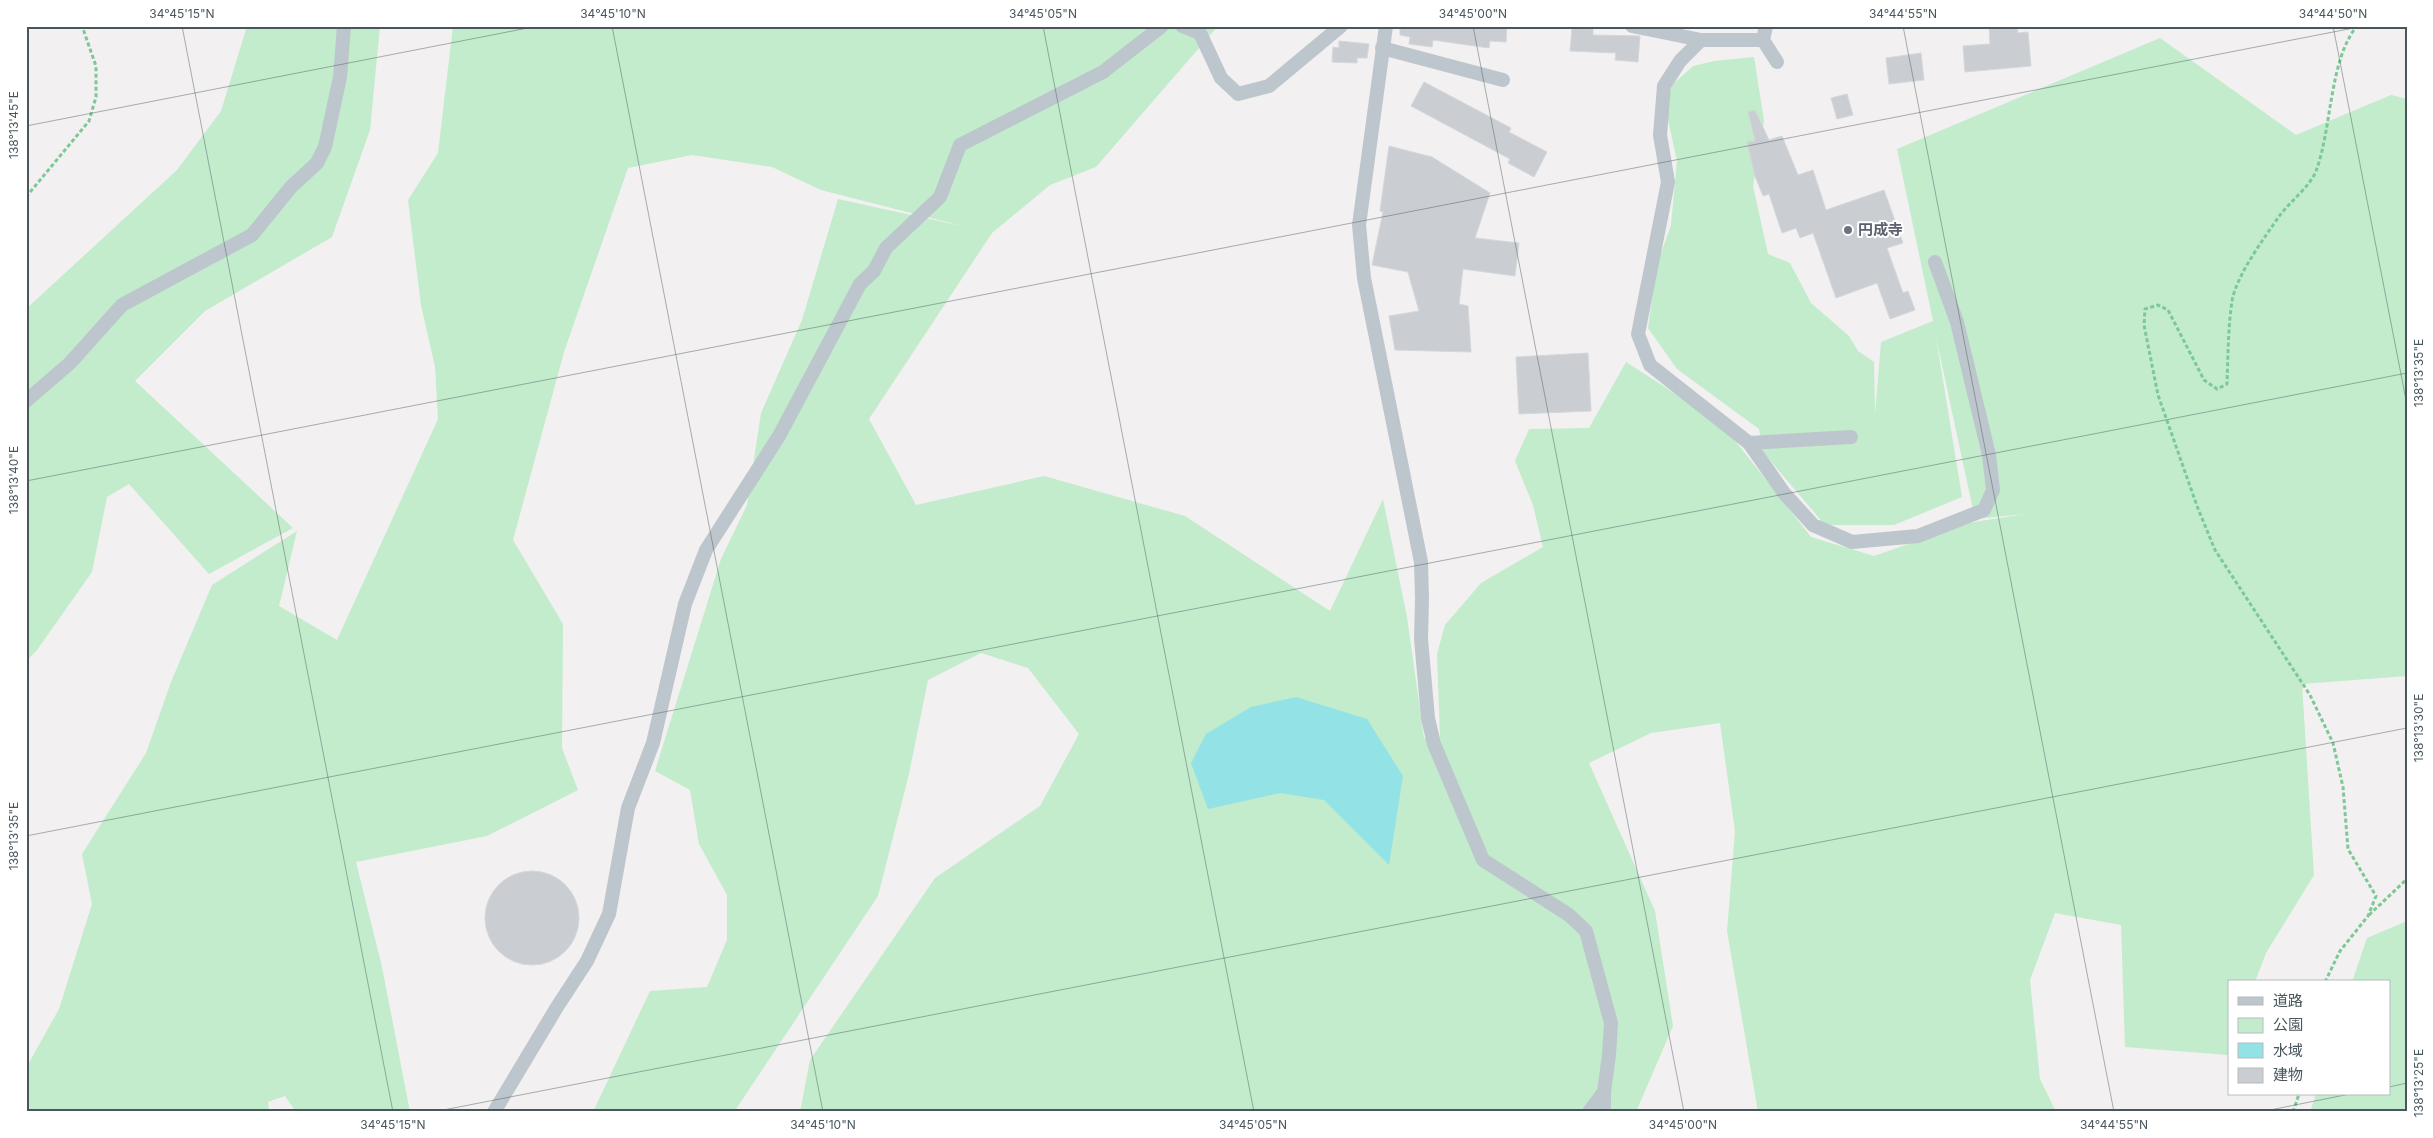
<svg xmlns="http://www.w3.org/2000/svg" width="2433" height="1138" viewBox="0 0 2433 1138" font-family="Inter,'Noto Sans JP',sans-serif">
<style>
.green{fill:#c2eccc}
.water{fill:#92e2e6}
.building{fill:#caced2;stroke:#d4d7db}
.lines{fill:none;stroke-linecap:round;stroke-linejoin:round}
.path{stroke:#7cc897;stroke-width:3;stroke-dasharray:4 2.5;stroke-linecap:butt}
.minor{stroke:#bdc6cc;stroke-width:14}
.ticks{fill:none;stroke:#49565c;stroke-width:1;stroke-opacity:0.45}
.worship-dot{fill:#6b7280;stroke:#fff;stroke-width:2}
.labels{text-anchor:middle;stroke-width:4;stroke-linejoin:round;paint-order:stroke}
.worship-label{font-size:15px;font-weight:bold;fill:#5b616d;stroke:#fff;text-anchor:start}
.neatline{fill:none;stroke:#49565c;stroke-width:2}
.ticks-label{font-size:12px;text-anchor:middle;fill:#49565c}
</style>
<rect width="100%" height="100%" fill="#f2f0f0"/>
<g class="green">
<path d="M247,26h133l-10,104 -38,107 -127,74 -70,70 158,147 -84,46 -80,-90 -22,13 -15,75 -55,78 -11,11v-352l151,-139 44,-59z"/>
<path d="M453,26h765l-122,141 -46,18 -58,48 -123,186 47,86 128,-29 141,40 145,95 53,-112 24,118 17,121 16,-1 -3,-83 8,-29 36,-42 62,-36 -10,-42 -18,-44 14,-32 60,-1 37,-66 96,62 89,113 63,19 94,-33 57,-9 -50,5 -39,-182 26,160 -68,28h-69l-62,-73 -4,-23 -82,-60 -29,-41 9,-63 14,-40 6,-64 -12,-55 8,-22 20,-18 21,-5 40,-4 10,64 -11,65 15,68 22,9 21,40 38,33 9,15 16,11 1,53 6,-73 52,-21 -36,-172 263,-111 136,97 95,-40 16,4v577l-105,8 12,191 -48,78 -11,29h-26l-1,73 -103,-8 -4,-122 -66,-12 -25,67 10,99 16,33h-298l-31,-181 8,-100 -15,-108 -69,10 -62,30 66,148 18,115 -37,86h-836l10,-52 125,-182 105,-72 39,-72 -51,-66 -47,-15 -53,27 -19,94 -31,122 -144,216h-141l57,-121 57,-4 20,-47v-45l-28,-51 -9,-54 -35,-19 66,-212 26,-54 14,-92 41,-93 36,-121 128,28 -145,-37 -49,-23 -80,-12 -64,13 -64,184 -51,188 50,84 -1,124 16,42 -91,46 -131,26 26,105 28,145h-114l-11,-16 -17,6 1,10h-243v-44l33,-59 33,-105 -10,-50 64,-101 25,-71 41,-97 85,-54 -18,75 58,34 101,-221 -3,-52 -14,-62 -13,-105 30,-47z"/>
<path d="M2407,921v191h-97l6,-18h73v-112h-37l15,-44z"/>
</g>
<path class="water" d="M1296,697l71,22 36,57 -14,89 -65,-65 -44,-7 -72,16 -17,-46 15,-29 45,-27z"/>
<g class="building">
<path d="M1400,26h107l-1,16 -16,-1 -1,7 -56,-8 -1,7 -23,-3 1,-7 -10,-2z"/>
<path d="M1989,26h28l1,7 10,-1 3,34 -66,6 -2,-26 27,-2z"/>
<path d="M1572,28l21,1v6l47,1 -2,26 -23,-2 1,-7 -46,-2z"/>
<path d="M1339,41l30,3 -2,14h-10v5l-25,-1 1,-15 6,1z"/>
<path d="M1921,53l3,27 -35,4 -3,-26z"/>
<path d="M1424,82l87,46 -2,4 38,20 -13,25 -26,-14 2,-4 -99,-53z"/>
<path d="M1847,94l6,21 -16,4 -6,-21z"/>
<path d="M1755,110l14,30 13,-4 16,39 15,-5 13,40 58,-20 19,53 -16,5 16,45 5,-2 7,19 -25,9 -13,-36 -41,15 -23,-65 -13,5 -4,-10 -14,5 -13,-39 -6,2 -8,-20 -8,-34 8,-1 -7,-29z"/>
<path d="M1389,146l43,11 58,36 -15,45 44,5 -4,33 -52,-7 -4,35 9,2 3,46 -76,-2 -6,-34 30,-5 -11,-39 -36,-7 11,-53 -3,-1z"/>
<path d="M1588,353l3,58 -72,3 -3,-57z"/>
<circle cx="532" cy="918" r="47"/>
</g>
<g class="lines">
<g class="path">
<path d="M26,197l63,-76 7,-24v-31l-14,-40"/>
<path d="M2369,915l38,-36"/>
<path d="M2325,982l15,-31 28,-35 8,-20 -28,-47 -5,-62 -10,-44 -23,-48 -95,-145 -18,-44 -39,-111 -14,-70 1,-16 13,-4 10,5 36,70 13,9 10,-5c1,-27 1,-56 5,-83 5,-27 33,-64 48,-86 10,-13 31,-30 36,-44 16,-42 13,-111 41,-145"/>
<path d="M2293,1112l6,-18"/>
</g>
<g class="minor">
<path d="M1182,26l18,7 21,45 17,16 31,-8 72,-60"/>
<path d="M1386,26l-27,199 5,53 57,284 1,37 -1,40 7,79 6,26 49,116 86,55 17,16 25,92 -2,32 -5,37v20"/>
<path d="M1632,26l69,14"/>
<path d="M1766,26l-3,14 14,22"/>
<path d="M1763,40h-62l-21,21 -16,25 -4,49 8,47 -30,152 12,31 99,78 35,50 29,32 39,17 66,-6 66,-26 9,-20 -4,-35 -32,-133 -22,-60"/>
<path d="M1382,48l121,32"/>
<path d="M26,401l44,-38 52,-58 130,-70 39,-48 26,-24 8,-16 15,-70 4,-51"/>
<path d="M1749,443l102,-6"/>
<path d="M494,1112l63,-105 30,-46 22,-47 19,-106 25,-65 32,-139 21,-54 73,-114 81,-152 14,-13 12,-23 54,-51 20,-52 143,-73 59,-46"/>
<path d="M1589,1112l15,-20"/>
</g>
</g>
<path class="ticks" d="M182,26l211,1086M612,26l211,1086M1043,26l211,1086M1473,26l211,1086M1903,26l211,1086M2333,26l74,379M26,126l512,-100M26,481l2338,-455M26,836l2381,-463M2389,1087l18,-4M433,1112l1974,-384M2260,1112l90,-18"/>
<circle class="worship-dot" cx="1848" cy="230" r="5"/>
<g class="labels">
<g class="worship-label">
<text x="1858" y="235">円成寺</text>
</g>
</g>
<rect width="2433" height="1138" fill="none" stroke="#ffffff" stroke-width="55"/>
<rect x="2228" y="980" width="162" height="115" fill="#ffffff" stroke="#b6bbbe"/>
<rect x="2238" y="997" width="25" height="8" fill="#bdc6cc" stroke="#b6bbbe"/>
<text x="2273" y="1006" font-size="15" fill="#49565c">道路</text>
<rect x="2238" y="1018" width="25" height="15" fill="#c2eccc" stroke="#b6bbbe"/>
<text x="2273" y="1030" font-size="15" fill="#49565c">公園</text>
<rect x="2238" y="1043" width="25" height="15" fill="#92e2e6" stroke="#b6bbbe"/>
<text x="2273" y="1056" font-size="15" fill="#49565c">水域</text>
<rect x="2238" y="1068" width="25" height="15" fill="#caced2" stroke="#b6bbbe"/>
<text x="2273" y="1080" font-size="15" fill="#49565c">建物</text>
<rect x="28" y="28" width="2378" height="1082" class="neatline"/>
<g class="ticks-label">
<text x="182" y="18">34°45'15"N</text>
<text x="613" y="18">34°45'10"N</text>
<text x="1043" y="18">34°45'05"N</text>
<text x="1473" y="18">34°45'00"N</text>
<text x="1903" y="18">34°44'55"N</text>
<text x="2333" y="18">34°44'50"N</text>
<text transform="translate(14 125) rotate(-90)" y="4">138°13'45"E</text>
<text transform="translate(2419 373) rotate(-90)" y="4">138°13'35"E</text>
<text transform="translate(14 480) rotate(-90)" y="4">138°13'40"E</text>
<text transform="translate(2419 728) rotate(-90)" y="4">138°13'30"E</text>
<text transform="translate(14 836) rotate(-90)" y="4">138°13'35"E</text>
<text transform="translate(2419 1083) rotate(-90)" y="4">138°13'25"E</text>
<text x="393" y="1129">34°45'15"N</text>
<text x="823" y="1129">34°45'10"N</text>
<text x="1253" y="1129">34°45'05"N</text>
<text x="1683" y="1129">34°45'00"N</text>
<text x="2114" y="1129">34°44'55"N</text>
</g>
</svg>
